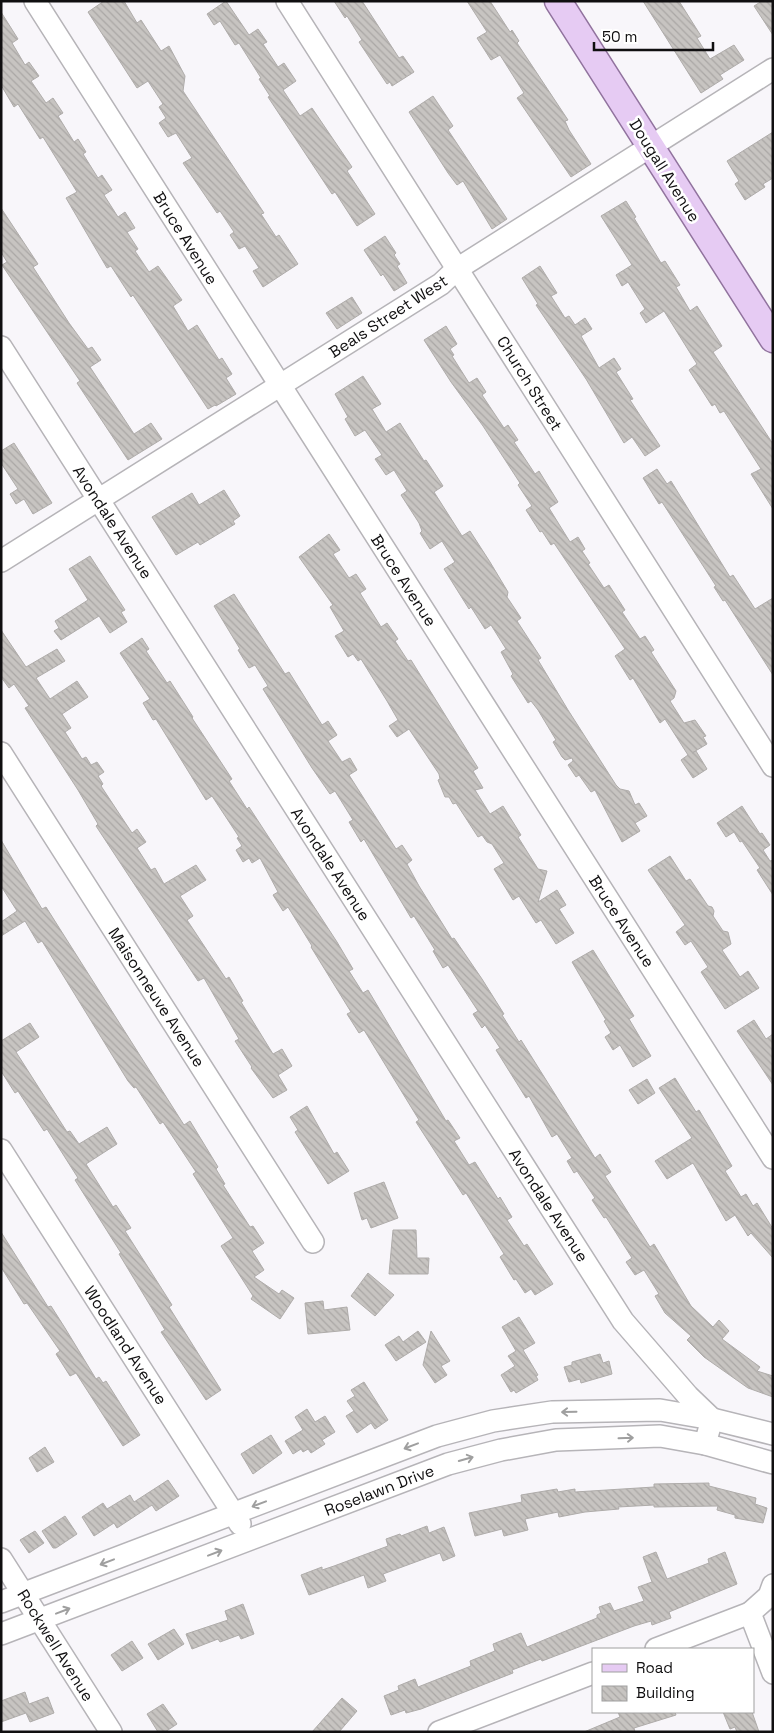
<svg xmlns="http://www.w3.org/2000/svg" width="774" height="1733" viewBox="0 0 774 1733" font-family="'Space Grotesk',sans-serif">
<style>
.building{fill:url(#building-back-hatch);stroke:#afacaa}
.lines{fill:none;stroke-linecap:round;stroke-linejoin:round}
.minor-casing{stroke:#b6b4b8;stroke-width:24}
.major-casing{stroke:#91739e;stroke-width:29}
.minor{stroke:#fff;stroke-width:21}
.major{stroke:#e6cbf3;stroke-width:26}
.oneway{stroke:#9f9f9f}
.labels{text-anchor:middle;stroke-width:5;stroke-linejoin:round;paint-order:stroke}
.street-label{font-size:16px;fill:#100f10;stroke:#fff}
</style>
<defs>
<pattern id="building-back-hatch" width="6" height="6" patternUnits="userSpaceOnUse" patternTransform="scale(1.25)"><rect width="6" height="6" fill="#c7c4c1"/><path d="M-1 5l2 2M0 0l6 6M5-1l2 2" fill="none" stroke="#aaa7a5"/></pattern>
</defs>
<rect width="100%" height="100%" fill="#f8f6fa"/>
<g class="building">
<path d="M104,1h20l13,22 4,-3 20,31 8,-5 16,30 -2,15 81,122 -3,1 15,23 3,-2 19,29 -35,23 -10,-16 6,-3 -14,-22 -6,3 -9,-14 4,-3 -14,-21 -3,2 -34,-50 9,-5 -16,-25 -8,4 -9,-14 7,-5 -7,-11 4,-3 -15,-23 -11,7 -49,-76z"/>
<path d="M226,1l23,34 9,-6 9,13 -4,2 15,23 6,-4 12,18 -13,9 17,26 12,-8 40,59 -5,4 28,43 -18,12 -22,-34 -3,2 -64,-97 2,-1 -11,-17 2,-1 -22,-35 -4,2 -15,-24 -6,4 -7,-11z"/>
<path d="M334,1h28l37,57 4,-2 11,16 -22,14 -2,-4 -3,2 -28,-42 3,-2 -15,-24 -2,2z"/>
<path d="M467,1h23l20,31 2,-2 7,11 -2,2 51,77 -3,1 4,9 22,34 -20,13 -54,-79 7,-5 -24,-38 -9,5 -14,-22 10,-6z"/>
<path d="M643,1h36l22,35 -4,2 13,21 24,-14 10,15 -24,15 3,4 -22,14z"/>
<path d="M762,1h11v34l-19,-29z"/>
<path d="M1,12l17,27 -6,4 13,22 4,-3 10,14 -8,5 15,22 7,-5 10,15 -5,3 16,26 4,-3 8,13 -3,2 15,24 4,-3 10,15 -8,5 14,22 7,-5 10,16 -8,4 11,17 -3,2 14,21 9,-6 24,34 -9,6 15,25 9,-6 22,35 3,-2 10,16 -6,4 10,16 -20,12 -1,-1 -7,4 -75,-114 -2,2 -20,-31 -4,2 -41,-70 11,-6 -34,-55 -3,2 -22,-35 -4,3 -13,-22z"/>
<path d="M433,96l20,30 -5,4 59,89 -15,10 -29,-48 -6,4 -9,-12 -39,-61z"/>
<path d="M773,132v46l-10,6 2,3 -20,13 -10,-16 4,-3 -12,-20z"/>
<path d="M626,201l10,16 -2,1 27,45 4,-2 15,24 -4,2 14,24 7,-5 25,40 -9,6 60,92v65l-22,-35 10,-5 -37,-58 -4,2 -5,-9 -3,2 -23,-36 8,-6 -33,-53 -18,12 -6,-10 5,-4 -17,-27 -6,4 -6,-11 16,-10 -31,-49z"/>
<path d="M1,208l37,56 -5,3 36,56 19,26 4,-2 9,13 -11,7 44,67 17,-11 11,16 -34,21 -51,-77 3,-2 -78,-116 5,-3 -6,-10z"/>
<path d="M385,236l11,17 -2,2 6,9 -3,2 10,17 -13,8 -11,-17 -2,2 -17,-26z"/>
<path d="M540,266l17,27 -6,3 14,22 4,-2 6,9 10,-7 7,11 -11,7 18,32 15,-10 7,11 -5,3 17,27 -3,1 30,46 -15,10 -13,-19 -8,6 -38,-64 -50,-74 2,-1 -16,-26z"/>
<path d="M352,297l10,16 -25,16 -11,-16z"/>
<path d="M446,326l11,18 -7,5 4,6 -2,1 17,27 8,-5 9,14 -4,3 22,33 4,-3 10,15 -4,2 21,32 4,-3 19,31 -9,6 21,34 8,-5 7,12 -3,2 8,12 -2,1 16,24 5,-3 16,25 -3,2 18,27 5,-3 9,14 -3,2 25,39 -2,7 -4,3 14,22 11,-3 11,16 -3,1 4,7 -15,9 4,-2 11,18 -14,9 -12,-18 7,-5 -23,-36 -5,4 -27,-45 -3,2 -15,-24 10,-7 -71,-106 -3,2 -9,-14 -2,1 -14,-22 6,-4 -14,-21 2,-2 -37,-57 -32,-44 -27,-42z"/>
<path d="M363,376l18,28 -9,5 14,23 14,-9 24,38 2,-1 17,26 -9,6 28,44 8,-5 20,31 18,30 -1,5 14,21 -4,3 24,37 -3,2 30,50 48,75 4,4 9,2 6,14 4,-2 8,13 -12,7 5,8 -18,11 -27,-52 -4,2 -12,-17 -3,2 -8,-12 5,-4 -1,-3 -7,2 -3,-3 -9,-15 3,-2 -18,-30 -7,-9 -3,2 -17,-27 2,-2 -12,-22 5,-3 -15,-24 -6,4 -14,-22 -2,2 -25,-40 11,-7 -13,-21 -12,8 -10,-16 2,-2 -3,-8 -18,-28 6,-4 -13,-21 -8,5 -11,-16 7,-4 -17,-25 -10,6 -10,-17 3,-2 -13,-23z"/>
<path d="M14,443l38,60 -19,11 -9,-15 -8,5 -6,-10 8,-5 -17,-26v-12z"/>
<path d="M657,469l10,15 4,-3 59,96 3,-2 22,34 18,-11v77l-48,-75 -2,1 -9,-14 2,-1 -54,-84 -3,2 -16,-26z"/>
<path d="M224,490l16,26 -7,5 2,3 -35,21 -2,-3 -22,13 -24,-38 40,-24 7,12z"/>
<path d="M329,534l11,16 -7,4 16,24 7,-4 10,15 -6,4 21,34 6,-4 11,16 -3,2 13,20 3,-1 67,108 -5,3 10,17 -8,2 15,24 13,-8 18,29 -3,2 20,32 9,2 -9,31 19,-12 9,15 -7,4 15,24 -18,11 -15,-24 -5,3 -17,-27 -6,4 -19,-31 10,-6 -12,-19 -5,-2 -5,-7 -4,2 -22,-34 -3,1 -4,-7h-4l-7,-17 2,-1 -1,-5 -30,-45 -12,8 -8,-11 9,-6 -11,-19 -26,-42 -3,2 -5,-7 -5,3 -13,-21 9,-5 -14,-24 3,-2 -34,-48z"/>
<path d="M90,556l35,54 -4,2 6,10 -17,11 -11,-17 -38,24 -7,-9 5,-3 -4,-7 33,-21 -19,-31z"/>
<path d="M234,594l51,80 4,-2 33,53 6,-4 9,14 -9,6 14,21 8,-4 7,12 -8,5 47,74 6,-4 10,15 -5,4 12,22 33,53 2,-1 28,41 22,35 -2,1 17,27 2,-2 74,118 5,-4 11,18 -6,4 45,71 4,-3 37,62 22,21 6,-7 10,11 -7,8 38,28 -3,4 16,5v21l-25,-9 -44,-31 -17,-17 4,-4 -26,-23 -10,-17 4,-2 -15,-24 -9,5 -9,-13 6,-4 -26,-41 -2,1 -12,-18 3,-2 -18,-27 -3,2 -7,-12 5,-3 -15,-24 -5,3 -23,-41 -3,2 -30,-48 4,-2 -15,-23 -3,3 -9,-14 5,-3 -21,-32 -9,-14 -5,3 -10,-17 2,-1 -21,-34 -3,2 -47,-79 -3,3 -12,-20 4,-2 -18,-29 -5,3 -18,-26 -49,-79 5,-3 -13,-21 -6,3 -11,-18 2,-1 -26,-43z"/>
<path d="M1,630l25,37 31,-18 8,12 -29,17 14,21 27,-18 11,16 -26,17 9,14 -6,4 17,27 4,-2 5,8 6,-3 7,10 -6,4 5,8 -2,2 31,47 5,-4 9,13 -9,6 14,22 4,-2 9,16 32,-19 10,15 -26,16 13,20 -6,4 39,59 3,-2 14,24 -2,1 32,52 9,-5 10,17 -14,9 9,15 -14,8 -22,-30 1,-1 -17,-26 4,-2 -35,-61 -6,3 -102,-155 2,-2 -20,-34 -53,-82 4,-2 -15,-22 -5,4 -8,-11z"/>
<path d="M142,638l7,11 -3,2 21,32 3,-2 23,36 -1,1 40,61 -3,2 18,28 2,-2 88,135 16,27 -4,2 14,22 5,-3 78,131 2,-1 12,18 -6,3 15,24 6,-3 23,37 2,-2 12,20 -5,3 17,26 3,-2 26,40 -18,11 -4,-6 -6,4 -9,-14 -2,1 -14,-23 4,-3 -38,-61 -3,2 -47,-73 3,-2 -55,-90 -5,3 -12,-19 4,-2 -40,-65 1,-1 -24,-39 -5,4 -10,-16 5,-3 -18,-34 -8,5 -3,-5 -6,4 -7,-12 6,-4 -5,-8 2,-1 -27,-41 -6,4 -50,-81 -3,1 -10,-17 7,-4 -30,-46z"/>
<path d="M742,806l18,28 2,-1 8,12 -7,5 7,11 3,-1v35l-16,-25 3,-2 -18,-27 -2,1 -6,-10 -8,5 -9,-14z"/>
<path d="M1,840l41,69 4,-2 138,218 6,-4 28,46 -2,2 9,15 -2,1 27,42 3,-1 11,17 -12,8 12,19 -10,7 25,17 3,-4 12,8 -14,21 -29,-20 2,-3 -32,-50 12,-8 -40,-64 3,-2 -33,-50 -3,2 -24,-37 -2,1 -6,-7 -86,-140 -4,2 -13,-22 -24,15v-14l16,-11 -16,-25z"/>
<path d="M670,856l16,25 4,-2 18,27 4,1 2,4 -1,5 10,15 5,1 3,12 -9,6 18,27 8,-6 11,17 -34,21 -24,-37 7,-5 -17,-26 -6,4 -9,-13 9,-7 -37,-55z"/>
<path d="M593,950l41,66 -5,3 22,37 -18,11 -13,-22 -7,5 -8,-13 6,-4 -7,-12 2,-1 -34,-58z"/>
<path d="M754,1020l12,19 7,-5v51l-36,-54z"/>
<path d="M30,1023l9,14 -23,15 51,80 3,-1 9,13 28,-17 10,17 -31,20 27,43 3,-2 15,23 -6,3 47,74 -3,2 52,83 -15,10 -45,-68 4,-2 -46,-76 2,-1 -46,-73 3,-2 -31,-49 -3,2 -26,-40 -3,2 -14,-22v-30z"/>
<path d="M675,1078l21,34 3,-2 33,56 -7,5 16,26 5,-3 7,12 4,-3 16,26v29l-22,-25 -3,3 -13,-21 -9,6 -33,-58 -26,16 -12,-18 37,-23 -33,-50z"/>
<path d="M647,1079l8,14 -17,11 -9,-14z"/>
<path d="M307,1106l27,48 3,-2 12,19 -21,13 -33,-52 3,-2 -8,-13z"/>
<path d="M384,1182l14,36 -27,10 -4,-10 -5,2 -8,-27z"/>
<path d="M393,1230h23l1,28h12l-1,16h-39z"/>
<path d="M1,1232l47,75 3,-1 14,22 31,51 3,-2 4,6 3,-2 34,54 -17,11 -47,-73 -6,3 -14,-22 4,-3 -33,-48 -3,1 -23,-37z"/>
<path d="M368,1273l26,22 -19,21 -24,-20z"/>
<path d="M323,1301l1,9 23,-3 3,23 -42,4 -3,-31z"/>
<path d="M519,1317l16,26 -12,7 15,25 -2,1 2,4 -22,13 -2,-3 -3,2 -10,-17 14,-9 -7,-10 8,-5 -14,-24z"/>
<path d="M418,1331l8,11 -30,19 -11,-16 14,-9 4,6z"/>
<path d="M431,1331l19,30 -9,5 6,9 -12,8 -12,-18z"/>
<path d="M600,1354l3,9 6,-2 3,13 -31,9 -1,-4 -11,3 -5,-15 8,-2v-3z"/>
<path d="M364,1382l24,38 -13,9 -4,-6 -14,10 -11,-17 8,-5 -7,-10 8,-5 -4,-6z"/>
<path d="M307,1409l8,13 10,-6 10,16 -13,8 3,4 -14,9 -3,-4 -5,3 -2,-3 -8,5 -8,-13 18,-11 -8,-13z"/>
<path d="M271,1435l11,18 -29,21 -12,-20z"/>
<path d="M45,1447l9,15 -17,10 -8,-14z"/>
<path d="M168,1480l11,16 -23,15 -4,-6 -35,23 -3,-5 -20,13 -12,-19 21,-14 4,6 23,-14 4,7z"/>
<path d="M709,1483v3l47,12 -1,6 12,4 -4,15 -28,-5v-3l-18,-5 1,-4 -64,1v-2l-36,2 1,2 -34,3 -26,5 -1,-5 -33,7 3,11 -24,6 -2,-7 -27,7 -6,-23 53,-11 -1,-7 36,-6 1,3 17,-3v3l79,-5v-3z"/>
<path d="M65,1516l12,18 -21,14h-3l-11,-17z"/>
<path d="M427,1526l2,7 15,-6 11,29 -12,5 -3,-8 -57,21 3,7 -18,7 -4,-13 -55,20 -8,-20 21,-8v3l12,-4 54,-20 -2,-7 14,-5 1,2z"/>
<path d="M35,1531l9,12 -15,10 -9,-13z"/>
<path d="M656,1552l11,27 42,-16 -1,-4 17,-7 12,32 -68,28 2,6 -19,7 -1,-4 -17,5 -92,35 -1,-2 -29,11 1,3 -92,36 -15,4 -1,-3 -14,5 -7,-19 15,-6 -1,-4 17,-7 3,8 53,-21 -1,-5 25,-10 -2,-7 28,-11 6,14 70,-29v-3l4,-2 -2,-6 11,-4 4,8 30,-10 -6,-14 14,-5 -9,-25z"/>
<path d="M243,1604l11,30 -13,5 -2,-4 -19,7 -2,-3 -26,10 -6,-15 42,-14 -3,-9z"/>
<path d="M174,1629l10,15 -26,16 -10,-16z"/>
<path d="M132,1641l11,17 -21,13 -11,-16z"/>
<path d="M25,1692l4,12 19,-7 6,16 -24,9 -4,-9 -25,9v-21z"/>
<path d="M342,1698l15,13 -18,21h-27z"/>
<path d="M163,1704l14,20 -12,8h-7l-11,-18z"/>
<path d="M618,1712h57l1,3 -42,13 1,4h-51l36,-15z"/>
<path d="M723,1712h29l7,20h-22l-2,-5 -5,2z"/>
</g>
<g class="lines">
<defs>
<g id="minor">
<path d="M35,1l738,1157"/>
<path d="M287,1l486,765"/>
<path d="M1,347l622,974 65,75 24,23 -7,25"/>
<path d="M1,561l440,-277 16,-15 316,-200"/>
<path d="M1,753l312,489"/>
<path d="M1,1150l239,374"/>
<path d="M1,1559l110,173"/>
<path d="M773,1585l-4,11 -19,17 23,60"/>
<path d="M1,1602l436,-166 56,-15 59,-9 108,-2 52,9 61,15"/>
<path d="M1,1634l447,-170 53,-14 55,-10 104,-4 45,8 68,19"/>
<path d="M656,1649l94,-36"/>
<path d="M439,1732l154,-59"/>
</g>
<path id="major" d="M558,1l215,338"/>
</defs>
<use href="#minor" class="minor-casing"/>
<use href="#major" class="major-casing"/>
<use href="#minor" class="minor"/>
<use href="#major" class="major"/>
</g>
<defs><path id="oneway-shaft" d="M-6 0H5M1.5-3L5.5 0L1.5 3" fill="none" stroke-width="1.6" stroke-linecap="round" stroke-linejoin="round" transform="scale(1.25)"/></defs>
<g class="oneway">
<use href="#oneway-shaft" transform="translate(569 1412) rotate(179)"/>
<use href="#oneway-shaft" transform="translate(626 1438) rotate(-2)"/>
<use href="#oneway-shaft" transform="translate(411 1446) rotate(159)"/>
<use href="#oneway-shaft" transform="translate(466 1459) rotate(-16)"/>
<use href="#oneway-shaft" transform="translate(259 1504) rotate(159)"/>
<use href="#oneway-shaft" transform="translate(215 1553) rotate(-21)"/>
<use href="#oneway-shaft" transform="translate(107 1562) rotate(159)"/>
<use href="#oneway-shaft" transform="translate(63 1611) rotate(-21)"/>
</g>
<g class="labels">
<g class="street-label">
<text transform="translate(665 170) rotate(58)" y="6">Dougall Avenue</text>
<text transform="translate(186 238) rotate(58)" y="6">Bruce Avenue</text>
<text transform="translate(388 316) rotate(-33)" y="6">Beals Street West</text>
<text transform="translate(530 383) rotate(58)" y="6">Church Street</text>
<text transform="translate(113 522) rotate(57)" y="6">Avondale Avenue</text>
<text transform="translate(404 580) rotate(57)" y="6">Bruce Avenue</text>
<text transform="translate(331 864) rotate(57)" y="6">Avondale Avenue</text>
<text transform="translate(622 921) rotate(57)" y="6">Bruce Avenue</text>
<text transform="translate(157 997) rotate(57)" y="6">Maisonneuve Avenue</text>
<text transform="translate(549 1205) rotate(57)" y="6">Avondale Avenue</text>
<text transform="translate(126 1345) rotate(57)" y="6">Woodland Avenue</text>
<text transform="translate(379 1490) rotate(-21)" y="6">Roselawn Drive</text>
<text transform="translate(56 1645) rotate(58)" y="6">Rockwell Avenue</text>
</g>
</g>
<rect width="774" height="1733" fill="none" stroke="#100f10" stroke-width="5"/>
<rect x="592" y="1648" width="162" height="65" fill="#ffffff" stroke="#9f9f9f"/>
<rect x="602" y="1664" width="25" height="8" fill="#e6cbf3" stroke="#9f9f9f"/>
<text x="636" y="1673" font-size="15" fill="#100f10">Road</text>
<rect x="602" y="1686" width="25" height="15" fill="url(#building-back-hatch)" stroke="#9f9f9f"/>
<text x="636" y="1698" font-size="15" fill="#100f10">Building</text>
<path d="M594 42v8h119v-8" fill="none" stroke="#100f10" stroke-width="2.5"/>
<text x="602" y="42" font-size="15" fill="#100f10" stroke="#ffffff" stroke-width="4" paint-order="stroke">50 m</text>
</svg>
